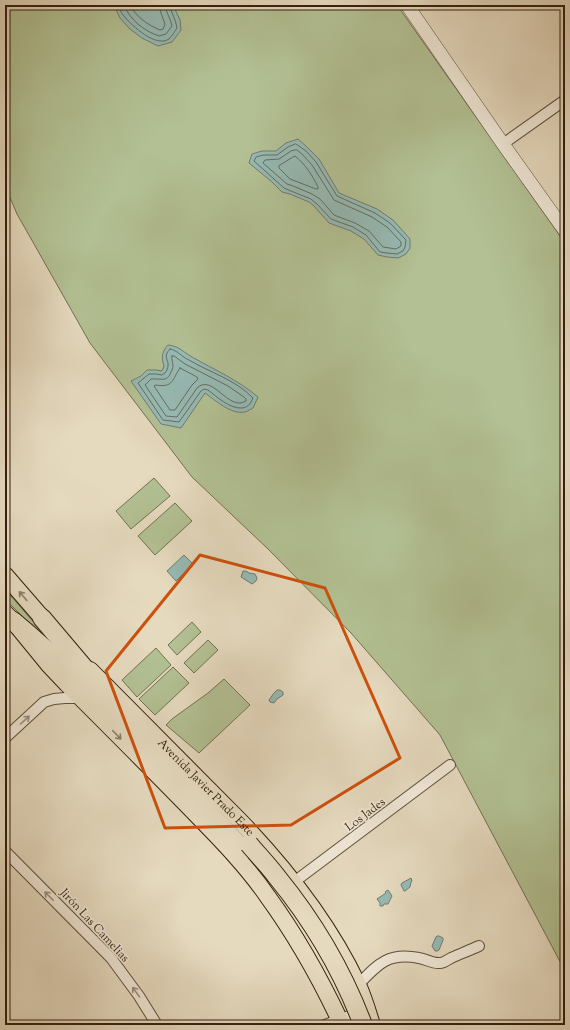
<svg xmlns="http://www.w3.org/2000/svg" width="570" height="1030" viewBox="0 0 570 1030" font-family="'Sorts Mill Goudy',serif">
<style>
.green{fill:#b2c093;stroke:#737050}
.water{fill:#96bab4;stroke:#6f7c71}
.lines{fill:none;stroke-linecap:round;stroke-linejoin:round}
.shore{stroke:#656c60;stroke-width:1}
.minor-casing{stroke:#604e39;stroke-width:12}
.tertiary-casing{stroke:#604e39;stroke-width:14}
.primary-casing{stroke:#341f0d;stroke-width:18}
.motorway-casing{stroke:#341f0d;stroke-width:20}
.minor{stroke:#eee6d5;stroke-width:10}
.tertiary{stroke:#eee6d5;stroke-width:13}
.primary{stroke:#e5d9be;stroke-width:16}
.motorway{stroke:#e5d9be;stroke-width:18}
.motorway-bridge-casing{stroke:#341f0d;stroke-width:20;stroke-linecap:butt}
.motorway-bridge{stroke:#e5d9be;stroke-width:18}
.oneway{stroke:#8c7c66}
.oneway2{stroke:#9a8c7b}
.marked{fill:none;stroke:#cd500c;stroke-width:3;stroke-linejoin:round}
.labels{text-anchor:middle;stroke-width:3.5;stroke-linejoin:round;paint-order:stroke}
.street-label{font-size:12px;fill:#341f0d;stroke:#eee6d5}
</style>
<rect width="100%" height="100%" fill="#e5d9be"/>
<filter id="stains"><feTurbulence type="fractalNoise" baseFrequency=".005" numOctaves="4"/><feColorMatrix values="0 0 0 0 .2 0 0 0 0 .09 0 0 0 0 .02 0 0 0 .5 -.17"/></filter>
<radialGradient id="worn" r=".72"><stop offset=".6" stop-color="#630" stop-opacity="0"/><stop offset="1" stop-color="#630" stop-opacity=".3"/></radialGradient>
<g class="green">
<path d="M5,5h392l168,238v728l-125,-236 -89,-102 -83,-84 -76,-72 -102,-134 -73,-129 -12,-28z"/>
<path d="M154,478l16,18 -39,33 -15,-18z"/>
<path d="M175,503l17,18 -37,34 -17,-19z"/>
<path d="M5,589l50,58 -1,1 -49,-49z"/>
<path d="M192,622l9,10 -24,23 -9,-10z"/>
<path d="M208,640l10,10 -24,23 -10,-10z"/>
<path d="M156,648l15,17 -34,32 -15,-17z"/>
<path d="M173,667l16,16 -34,32 -16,-16z"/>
<path d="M224,679l26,26 -51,48 -33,-28 6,-6 36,-26z"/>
</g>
<g class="water">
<path d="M114,5h59l7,15 1,10 -9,12 -14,4 -16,-8 -12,-9 -10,-11z"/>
<path d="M298,139l10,9 11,11 20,34 38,16 16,11 17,19v9l-4,6 -8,4 -11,-1 -9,-2 -14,-16 -13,-8 -22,-8 -15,-17 -5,-4 -19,-8 -8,-2 -10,-10 -23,-19 3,-9 10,-3h14l10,-8z"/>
<path d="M168,345c11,1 15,7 24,12 23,13 46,23 66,40l-5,11c-2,1 -5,3 -8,4 -14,3 -30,-12 -40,-19l-24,35 -20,-4 -30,-43 10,-5 6,-6h9l6,1 2,-5c-3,-9 -2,-14 4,-21z"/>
<path d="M184,555l9,9 -17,17 -9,-10z"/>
<path d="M243,571h3l3,2 6,1 2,4 -1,3 -4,3 -11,-7z"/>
<path d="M277,690h3l3,2v3l-6,4 -3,4 -4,-1 -1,-2 5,-7z"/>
<path d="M411,878l1,3 -1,1 -1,5 -5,4h-1l-3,-6 1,-2z"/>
<path d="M388,890l4,6 -4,8h-4l-1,2h-3v-3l-3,-4 9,-6 -1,-1z"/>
<path d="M437,936h2l4,2v2l-4,10 -2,1h-2l-3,-5 4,-9z"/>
</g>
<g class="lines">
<g class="shore">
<path d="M118,5c2,4 3,8 6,11 8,10 32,32 45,23 3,-3 6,-8 8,-11 -1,-9 -6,-14 -7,-23"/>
<path d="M124,5c6,15 20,26 35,31l7,-2 6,-8c-1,-7 -6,-13 -7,-21"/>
<path d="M130,5c6,12 18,20 30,25l3,-1 2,-5 -5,-14 -1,-5"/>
<path d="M296,144l10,7 10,11 21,34 38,17 15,10 16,17 -1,7 -2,4 -6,3 -10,-1 -7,-1 -14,-17 -13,-8 -22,-8 -14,-15 -6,-5 -20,-8 -7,-3 -30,-27 2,-4 7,-2h14l11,-8z"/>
<path d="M295,150h2l5,4 10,11 22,35 38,17 15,10 14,15v4l-5,3 -13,-2 -14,-16 -14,-8 -21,-8 -14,-16 -8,-5 -19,-8 -6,-2 -24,-21 2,-3 14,-1 12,-8z"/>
<path d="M293,157l2,-1c11,9 17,19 23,31v2h-2l-26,-10 -11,-11v-2z"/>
<path d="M170,349c7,1 12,8 19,11 20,12 47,20 64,38l-3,6c-2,2 -5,4 -8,4 -12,1 -25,-11 -34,-18l-4,-1 -3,2 -22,31 -16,-2 -25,-37 11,-9h7l6,1 3,-2c1,-1 3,-5 3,-7 1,-7 -6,-9 2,-17z"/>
<path d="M172,356h2l11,8 43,22 16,11 2,2v2c-18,11 -33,-28 -49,-13l-20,29 -11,-1 -21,-31 6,-6c9,-1 16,4 20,-7 1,-2 2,-4 2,-6 0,-4 -2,-6 -1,-10z"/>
<path d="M180,368l17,9 1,2 -6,6 -17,25h-5l-16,-24 2,-1c18,3 16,-6 24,-17z"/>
</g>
<defs>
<g id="minor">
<path d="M503,144l62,-44"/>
<path d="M5,738l39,-36 10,-3 11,-1h16"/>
<path d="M5,851l106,107 28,38 18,29"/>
<path d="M294,882l156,-117"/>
<path d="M358,985c20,-21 30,-33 61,-27 7,1 14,6 21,5 4,0 7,-3 11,-5 9,-4 19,-8 28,-12"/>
<path d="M325,1025l30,-11h7"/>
</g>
<path id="tertiary" d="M407,5l96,139 62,87"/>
<g id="primary">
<path d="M5,575l46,53"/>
<path d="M5,613l8,8 36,44 18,19c39,39 78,78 117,118 29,30 60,60 84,95 29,40 53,83 74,128"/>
<path id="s1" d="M90,670l150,151c47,49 89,102 118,164 6,13 10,27 14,40"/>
</g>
<g id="motorway">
<path d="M42,618l55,65"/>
<path d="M13,621c41,34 77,71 114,109 40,39 79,79 117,120"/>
</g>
</defs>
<use href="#minor" class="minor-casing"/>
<use href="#tertiary" class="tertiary-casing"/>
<use href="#primary" class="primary-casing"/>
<use href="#motorway" class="motorway-casing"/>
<use href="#minor" class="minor"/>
<use href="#tertiary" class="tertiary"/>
<use href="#primary" class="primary"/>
<use href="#motorway" class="motorway"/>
<defs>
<path id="motorway-bridge" d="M249,844c9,11 19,21 28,33 36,44 66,95 86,148"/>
</defs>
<use href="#motorway-bridge" class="motorway-bridge-casing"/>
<use href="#motorway-bridge" class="motorway-bridge"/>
</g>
<defs><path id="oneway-shaft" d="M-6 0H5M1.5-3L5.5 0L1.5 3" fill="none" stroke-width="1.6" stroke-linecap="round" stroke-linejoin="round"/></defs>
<g class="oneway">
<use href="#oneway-shaft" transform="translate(23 596) rotate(-130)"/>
<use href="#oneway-shaft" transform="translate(117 735) rotate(46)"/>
</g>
<g class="oneway2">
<use href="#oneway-shaft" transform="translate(25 720) rotate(-42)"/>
<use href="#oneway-shaft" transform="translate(49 896) rotate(-135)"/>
<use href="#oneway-shaft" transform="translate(136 992) rotate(-126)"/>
</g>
<path class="marked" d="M200,555l125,33 75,170 -109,67 -126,3 -59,-157z"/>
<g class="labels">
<g class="street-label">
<text dy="4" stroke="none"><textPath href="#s1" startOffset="165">Avenida Javier Prado Este</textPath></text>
<text transform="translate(365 814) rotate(-37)" y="4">Los Jades</text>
<text transform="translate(95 925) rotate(47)" y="4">Jirón Las Camelias</text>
</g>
</g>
<rect width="570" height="1030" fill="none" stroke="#e5d9be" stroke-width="20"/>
<rect x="6" y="6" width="558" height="1018" fill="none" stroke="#341f0d" stroke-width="2"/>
<rect x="10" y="10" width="550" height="1010" fill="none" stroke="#341f0d"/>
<rect width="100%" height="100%" filter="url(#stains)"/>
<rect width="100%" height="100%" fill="url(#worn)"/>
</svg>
